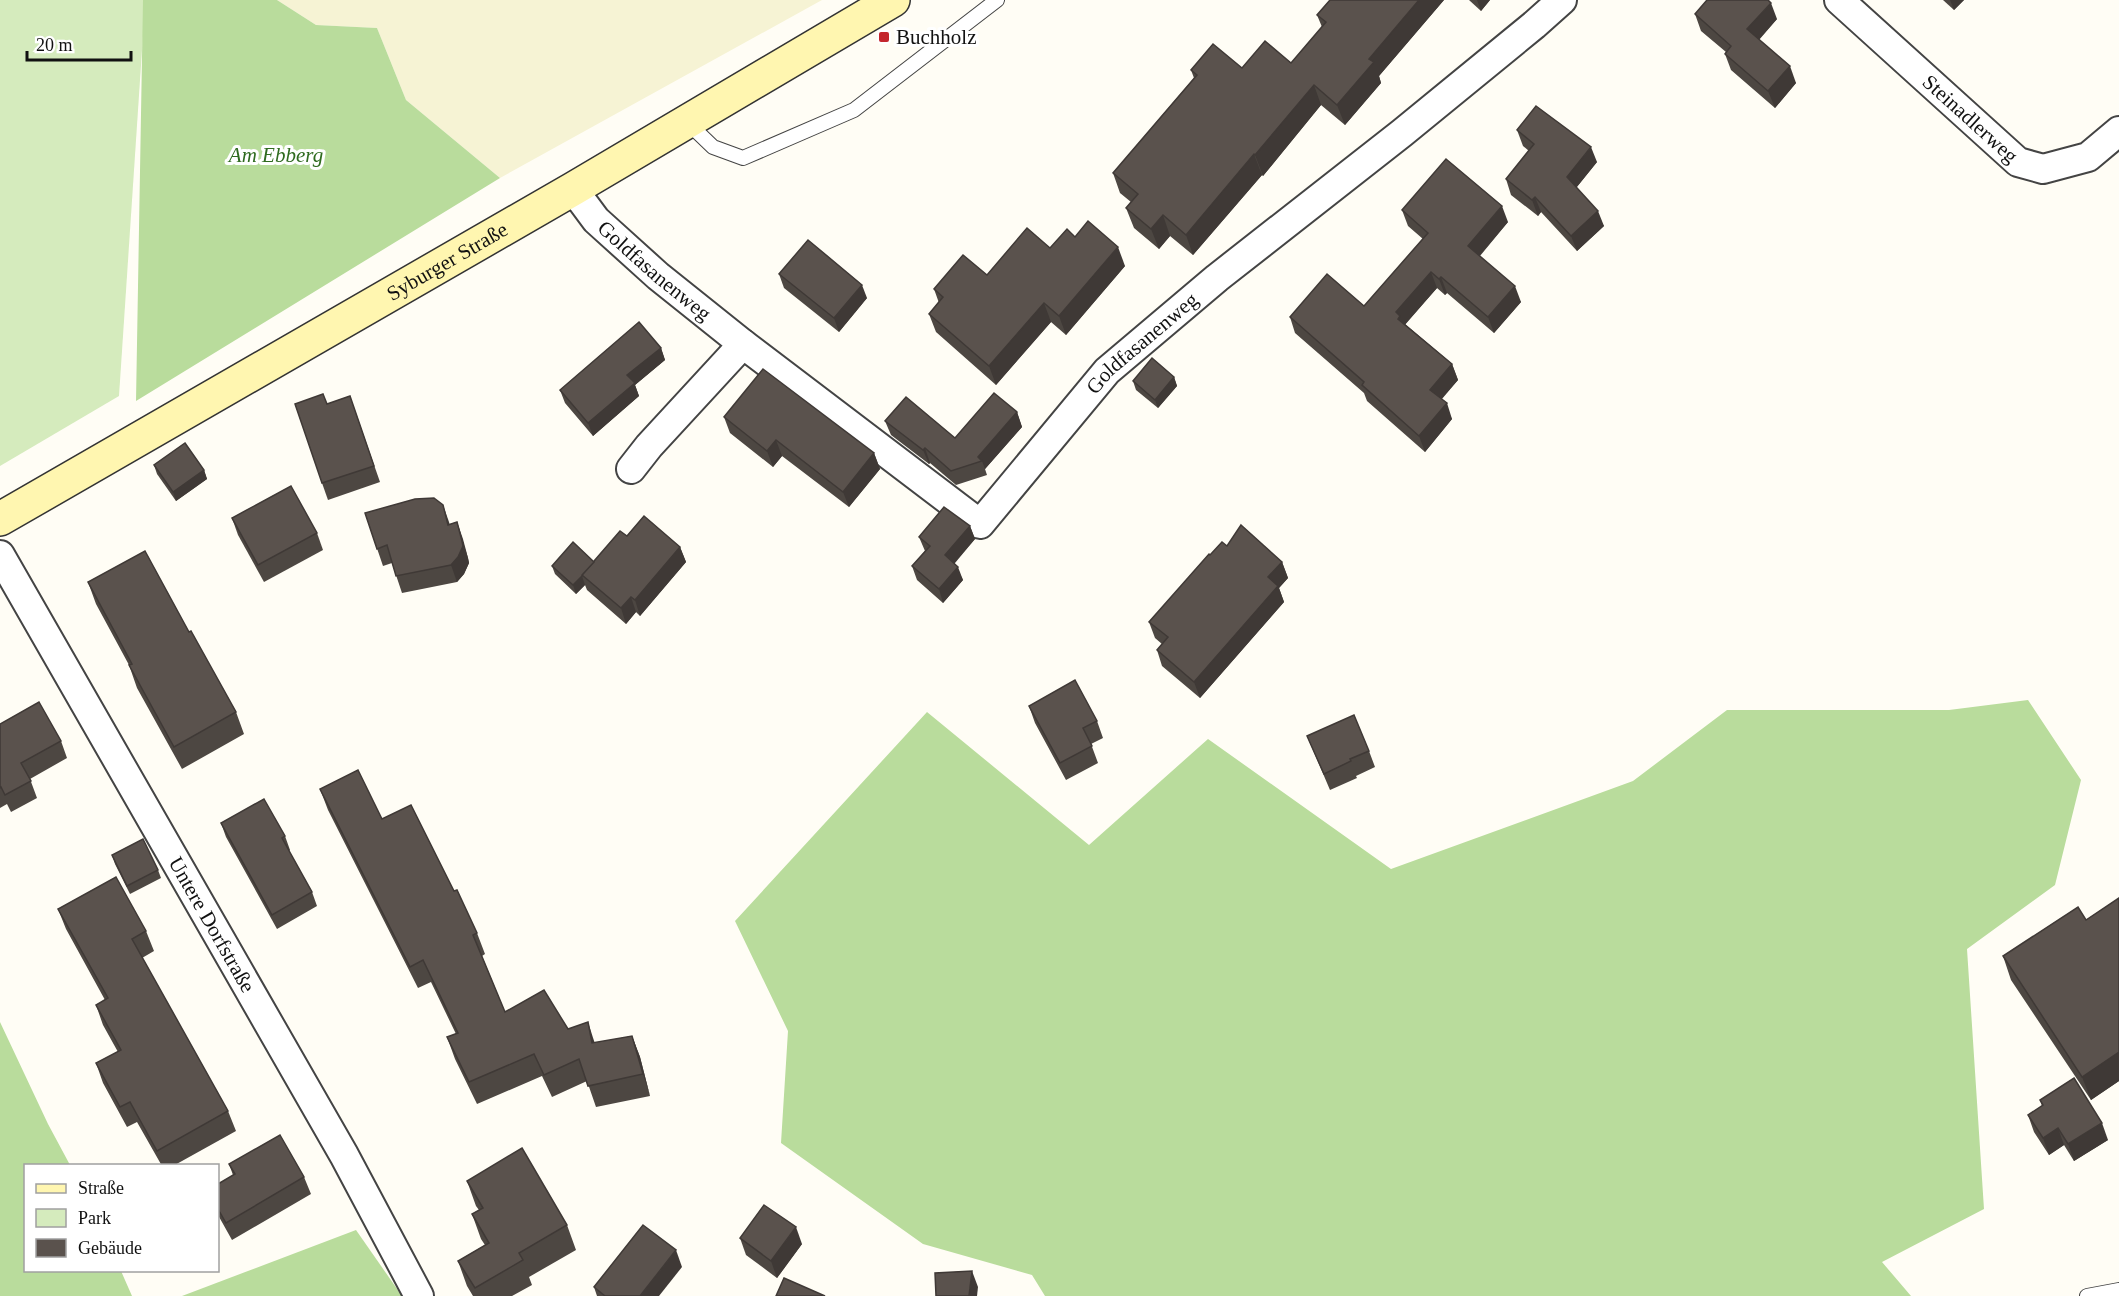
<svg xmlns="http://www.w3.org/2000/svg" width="2119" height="1296" viewBox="0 0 2119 1296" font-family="'Times New Roman',serif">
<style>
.farmland{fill:#f6f3d4}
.green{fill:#d5ebbd}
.forest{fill:#b9dc9c}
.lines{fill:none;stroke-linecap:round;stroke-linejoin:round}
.lane-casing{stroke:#444;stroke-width:16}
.street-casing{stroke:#444;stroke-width:32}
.secondary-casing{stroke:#333;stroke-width:36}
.lane{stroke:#fff;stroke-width:14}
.street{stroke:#fff;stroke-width:28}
.secondary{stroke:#fff6b0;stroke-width:33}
.wall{fill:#4d4742}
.shaded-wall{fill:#3f3936}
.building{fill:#5a524d;stroke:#3f3936;stroke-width:1.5}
.poi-dot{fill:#c4262e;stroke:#fff;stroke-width:2}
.labels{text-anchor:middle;stroke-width:6;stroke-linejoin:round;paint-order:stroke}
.poi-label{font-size:21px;fill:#111;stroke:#fff;text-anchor:start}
.street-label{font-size:21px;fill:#111;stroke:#fff}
.park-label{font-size:21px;font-style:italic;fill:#2f6b1f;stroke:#fff}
</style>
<rect width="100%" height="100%" fill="#fffdf5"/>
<path class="farmland" d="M277,0h545l-322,178 -94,-78 -29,-72 -61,-3z"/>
<path class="green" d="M0,0h143l1,20 -25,376 -119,70z"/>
<g class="forest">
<path d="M143,0h134l39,25 61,3 29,72 94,78 -364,223z"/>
<path d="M2028,700l53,80 -26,105 -88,64 17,260 -102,53 29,34h-866l-13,-21 -109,-31 -142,-101 7,-112 -53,-110 192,-209 162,133 119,-106 183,130 242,-88 94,-71h222z"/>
<path d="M0,1022l48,102 22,41 -44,1v104l95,1 11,25h-132z"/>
<path d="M356,1230l46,66h-220z"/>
</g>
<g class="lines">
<defs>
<g id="lane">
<path d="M687,122l26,25 30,11 111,-48 143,-110"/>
<path d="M2087,1296l32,-6"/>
</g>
<g id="street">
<path id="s1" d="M1839,0l179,162 25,7 45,-12 31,-26"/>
<path id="s2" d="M573,189l23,31 62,56 85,68 237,180 127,-153 110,-93 185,-145 132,-108 28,-25"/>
<path d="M631,469l18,-23 94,-102"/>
<path id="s3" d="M0,555l344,600 75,141"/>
</g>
<g id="secondary">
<path id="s4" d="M0,519l573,-330 320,-189"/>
</g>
</defs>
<use href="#lane" class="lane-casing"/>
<use href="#street" class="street-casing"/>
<use href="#secondary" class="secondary-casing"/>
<use href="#lane" class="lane"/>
<use href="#street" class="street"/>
<use href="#secondary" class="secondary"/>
</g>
<g class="wall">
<path d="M1330,0h114l-65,76 2,7 -36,42 -24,-20 -58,71 -1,-1 -69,80 -23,-19 -11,13 -25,-21 -8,-20 5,-6 -11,-9 -7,-20 81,-95 -3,-8 51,-2 49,-5 31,-36 -5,-12z"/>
<path d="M1469,0h21l-9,11z"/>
<path d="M1943,0h21l-10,10z"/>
<path d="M1695,14l82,5 -18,21 37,43 -21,25 -44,-38 -6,-16 1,-2 -25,-21z"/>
<path d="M1517,130l80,32 -21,26 28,38 -27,25 -36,-39 -3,4 -27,-21 -5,-16 23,-28 -6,-5z"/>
<path d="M1402,210l106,12 -28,34 41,46 -27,31 -47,-40 -2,2 -8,-7 -32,36 47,40 6,16 -17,19 11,20 -27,33 -58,-51 -3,-8 -69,-60 -5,-16 74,-11 59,-67 -15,-13z"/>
<path d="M1075,237l50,29 -59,69 -15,-13 -55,63 -60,-53 -7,-18 10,-11 -5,-14 53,-14z"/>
<path d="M779,274l88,24 -28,34 -55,-44z"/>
<path d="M661,348l4,12 -30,25 4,11 -46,40 -28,-33 -5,-13z"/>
<path d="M1174,377l3,9 -19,22 -22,-18 -3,-9z"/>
<path d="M350,396l30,86 -52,18 -6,-17 5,-79z"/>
<path d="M1017,412l5,15 -37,42 2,6 -31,10 -26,-22 -1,1 -38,-29 -6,-14 70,17z"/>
<path d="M724,417l150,36 6,16 -31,38 -67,-51 -9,11 -43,-34z"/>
<path d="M154,465l50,5 3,9 -31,22 -19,-27z"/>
<path d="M365,513l85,11 7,-2 11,36 1,5 -5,11 -7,8 -55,11 -10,-30 -9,3z"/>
<path d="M232,518l85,15 6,17 -59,32 -26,-47z"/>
<path d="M970,526l5,13 -21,24 9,17 -20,23 -26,-23 -5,-14 13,-15 -6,-14z"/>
<path d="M627,536l53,11 6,15 -46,54 -4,-4 -10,12 -39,-34 -2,-5 -9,9 -21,-20 -3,-8 42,-4z"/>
<path d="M1227,546l55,16 6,16 -9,10 5,14 -84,96 -38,-32 -5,-16 5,-6 -7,-6 -6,-16 61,-67z"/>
<path d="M88,582l101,50 47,80 8,22 -62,35 -45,-81 -8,-23 -33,-61z"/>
<path d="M1029,706l68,15 6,17 -12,6 7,19 -32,17 -31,-57z"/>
<path d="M0,724l61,17 6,17 -37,21 7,19 -26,14 -4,-8 -7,4z"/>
<path d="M1307,736l62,15 6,16 -19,9 1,2 -27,12z"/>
<path d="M320,789l62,30 72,72 23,42 8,21 -3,2 23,56 63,17 27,14 37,-7 8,21 10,39 -54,11 -9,-26 -35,16 -10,-21 -65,28 -22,-45 -8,-22 9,-3 -25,-52 -13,6 -90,-178z"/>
<path d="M221,823l64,13 5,14 -1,1 23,41 5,14 -40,23 -51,-92z"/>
<path d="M112,855l46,15 3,8 -31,16 -15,-30z"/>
<path d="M2119,898v183l-28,19 -80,-120 -8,-24 83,-36z"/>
<path d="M58,909l88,22 8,20 -12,7 86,153 8,20 -63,35h-11l-25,-44 -10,5 -24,-44 -7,-20 22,-11 -15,-27 -7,-20 9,-5 -39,-71z"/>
<path d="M2040,1100l68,40 -34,21 -10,-16 -15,10 -15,-23 -6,-17 14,-9z"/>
<path d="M229,1164l75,13 7,17 -79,46 -14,-25v-31l15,-9z"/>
<path d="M467,1181l100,44 9,25 -47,27 3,8 -20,11h-39l-6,-10 -9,-25 27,-16 -4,-6 -9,-25 7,-4 -3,-4z"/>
<path d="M740,1238l62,6 -25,34 -31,-23z"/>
<path d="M594,1287l11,9h-8z"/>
</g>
<g class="shaded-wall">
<path d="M1419,0h25l-65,76 2,7 -36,42 -8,-20 32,-46z"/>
<path d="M1477,0h13l-9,11z"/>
<path d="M1950,0h14l-10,10z"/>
<path d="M1771,3l6,16 -24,27 -6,-17z"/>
<path d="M1790,66l6,17 -21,25 -7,-17z"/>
<path d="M1314,85l7,20 -58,71 -8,-21z"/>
<path d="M1591,147l6,15 -25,31 -5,-16z"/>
<path d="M1254,154l8,21 -69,80 -7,-20z"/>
<path d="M1535,197l6,15 -3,4 -6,-16z"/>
<path d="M1502,206l6,16 -34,40 -6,-16z"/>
<path d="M1598,211l6,15 -27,25 -6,-15z"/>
<path d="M1163,215l7,21 -11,13 -8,-20z"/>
<path d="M1118,247l7,19 -59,69 -7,-19z"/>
<path d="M1431,272l6,16 -33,38 -1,9 -7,-23z"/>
<path d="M1441,277l6,16 -2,2 -6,-16z"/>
<path d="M862,285l5,13 -28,34 -5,-14z"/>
<path d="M1515,286l6,16 -27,31 -6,-16z"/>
<path d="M1044,303l7,19 -55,63 -7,-19z"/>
<path d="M661,348l4,12 -30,25 4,11 -46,40 -5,-13 39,-48z"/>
<path d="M1452,364l6,16 -22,26 -6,-16z"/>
<path d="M1174,377l3,9 -19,22 -3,-8z"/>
<path d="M1447,403l5,16 -27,33 -6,-16z"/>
<path d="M1017,412l5,15 -37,42 -3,-8 -4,-4z"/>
<path d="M776,440l6,16 -9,11 -6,-16z"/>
<path d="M925,448l5,15 -1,1 -6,-14z"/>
<path d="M874,453l6,16 -31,38 -6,-15z"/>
<path d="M204,470l3,9 -31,22 -3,-9z"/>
<path d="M443,505l6,17 5,19 -6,-16z"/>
<path d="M457,522l6,17 5,19 1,5 -5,11 -7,8 -6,-17z"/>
<path d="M970,526l5,13 -25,30 -5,-14z"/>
<path d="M680,547l6,15 -46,54 -5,-16z"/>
<path d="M1282,562l6,16 -9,10 5,14 -84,96 -6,-16 74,-105z"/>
<path d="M958,567l5,13 -20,23 -4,-14z"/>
<path d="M582,576l3,9 -9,9 -3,-9z"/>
<path d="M631,597l5,15 -10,12 -5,-16z"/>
<path d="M588,1022l7,22 -3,-1z"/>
<path d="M632,1036l8,21 10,39 -7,-22z"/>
<path d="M2119,1052v29l-28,19 -9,-23z"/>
<path d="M2102,1123l6,17 -34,21 -6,-17z"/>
<path d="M2058,1128l6,17 -15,10 -6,-17z"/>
<path d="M796,1227l6,17 -25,34 -6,-17z"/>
<path d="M676,1250l6,17 -23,29h-19z"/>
<path d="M972,1271l6,16 -1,9h-8z"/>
</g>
<g class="building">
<path d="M1330,0h89l-50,59 5,3 -37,43 -23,-20 -59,70 -1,-1 -68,81 -23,-20 -12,14 -25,-21 12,-14 -25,-21 84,-98 -6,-5 22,-26 29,24 23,-27 26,22 35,-41 -9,-7z"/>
<path d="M1707,0h61l3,3 -24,26 43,37 -22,25 -43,-37 6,-8 -36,-32z"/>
<path d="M1536,106l55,41 -24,30 31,34 -27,25 -36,-39 -3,3 -26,-21 28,-35 -17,-14z"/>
<path d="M1446,159l56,47 -34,40 47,40 -27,31 -47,-40 -2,2 -8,-7 -35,40 4,4 -2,3 54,45 -22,26 17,13 -28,33 -57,-51 2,-3 -74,-65 37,-43 37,32 64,-73 -26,-23z"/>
<path d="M1088,221l30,26 -59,69 -15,-13 -55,63 -60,-52 14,-17 -9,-8 29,-34 24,20 40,-47 23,20 17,-19 8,8z"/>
<path d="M808,240l54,45 -28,33 -55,-44z"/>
<path d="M639,322l22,26 -34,27 8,8 -47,40 -28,-33z"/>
<path d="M1152,358l22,19 -19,23 -22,-19z"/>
<path d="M763,369l111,84 -31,39 -67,-52 -9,11 -43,-34z"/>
<path d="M994,393l23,19 -39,45 4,4 -31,10 -26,-23 -2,2 -38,-29 21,-24 49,41z"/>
<path d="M323,394l4,10 23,-8 24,70 -52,17 -27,-79z"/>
<path d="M185,443l19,27 -31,22 -19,-27z"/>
<path d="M291,486l26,47 -59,32 -26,-47z"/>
<path d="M434,498l9,7 5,20 9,-3 5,19 1,5 -5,11 -7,8 -55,11 -9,-31 -10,4 -12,-36 50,-14z"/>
<path d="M944,507l26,19 -25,29 13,12 -19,22 -27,-23 18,-20 -11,-9z"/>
<path d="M644,516l36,31 -45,53 -4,-3 -10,11 -39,-33 38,-44 7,5z"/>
<path d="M1241,525l41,37 -14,15 10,9 -84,96 -37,-32 11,-13 -19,-15 60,-68 1,1 12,-13 5,4z"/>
<path d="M573,542l21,20 -12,13v1l-9,9 -21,-19z"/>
<path d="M145,551l44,81 2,-1 45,81 -62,35 -45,-82 3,-1 -44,-82z"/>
<path d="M1075,680l22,41 -14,7 9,18 -32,17 -31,-57z"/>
<path d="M39,702l22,39 -40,22 10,18 -26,14 -4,-8 -1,1v-64z"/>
<path d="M1354,715l15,36 -19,8 1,2 -27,13 -17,-38z"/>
<path d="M358,770l24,49 29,-14 43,86 3,-1 20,43 -4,2 32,77 39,-22 24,39 20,-7 4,21 40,-7 11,38 -55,12 -9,-27 -35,16 -10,-21 -65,28 -22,-45 11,-4 -35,-73 -13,7 -90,-178z"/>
<path d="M264,799l21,37 -3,2 30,54 -40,23 -51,-92z"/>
<path d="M143,839l15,31 -31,16 -15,-31z"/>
<path d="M116,877l30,54 -14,8 96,172 -71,40 -27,-49 -10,5 -24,-44 25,-13 -25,-45 12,-7 -50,-89z"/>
<path d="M2119,898v154l-37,25 -79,-121 75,-49 8,13z"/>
<path d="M2074,1078l28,45 -34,21 -10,-16 -15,10 -15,-23 15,-10 -3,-5z"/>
<path d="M280,1135l24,42 -78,46 -8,-14v-25l17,-10 -6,-10z"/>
<path d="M522,1148l45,77 -48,28 4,7 -48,28 -17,-27 31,-18 -17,-29 11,-6 -16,-27z"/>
<path d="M764,1205l32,22 -25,34 -31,-23z"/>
<path d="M643,1225l33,25 -36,46h-35l-11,-9z"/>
<path d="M972,1271l-3,25h-33l-1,-23z"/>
<path d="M784,1278l41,18h-49z"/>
</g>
<rect class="poi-dot" x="878" y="31" width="12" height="12" rx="3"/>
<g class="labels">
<g class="poi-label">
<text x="896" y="44">Buchholz</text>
</g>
<g class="street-label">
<text dy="7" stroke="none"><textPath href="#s1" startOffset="177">Steinadlerweg</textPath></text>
<text dy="7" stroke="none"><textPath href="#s4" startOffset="516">Syburger Straße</textPath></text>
<text dy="7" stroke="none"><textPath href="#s2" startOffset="116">Goldfasanenweg</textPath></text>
<text dy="7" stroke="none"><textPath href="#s2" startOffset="772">Goldfasanenweg</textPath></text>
<text dy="7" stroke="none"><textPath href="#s3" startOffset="426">Untere Dorfstraße</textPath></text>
</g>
<g class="park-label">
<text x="276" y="162">Am Ebberg</text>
</g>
</g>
<rect x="24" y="1164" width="195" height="108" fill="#ffffff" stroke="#a0a0a0" stroke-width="1.5"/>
<rect x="36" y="1184" width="30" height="9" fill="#fff6b0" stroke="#a0a0a0" stroke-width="1.5"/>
<text x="78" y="1194" font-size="18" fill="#111111">Straße</text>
<rect x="36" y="1209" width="30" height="18" fill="#d5ebbd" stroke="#a0a0a0" stroke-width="1.5"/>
<text x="78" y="1224" font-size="18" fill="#111111">Park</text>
<rect x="36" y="1239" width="30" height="18" fill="#5a524d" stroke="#a0a0a0" stroke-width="1.5"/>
<text x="78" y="1254" font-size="18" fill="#111111">Gebäude</text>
<path d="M27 51v9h104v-9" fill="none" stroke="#111111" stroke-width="3"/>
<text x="36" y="51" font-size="18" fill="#111111" stroke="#ffffff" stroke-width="4.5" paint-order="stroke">20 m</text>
</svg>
